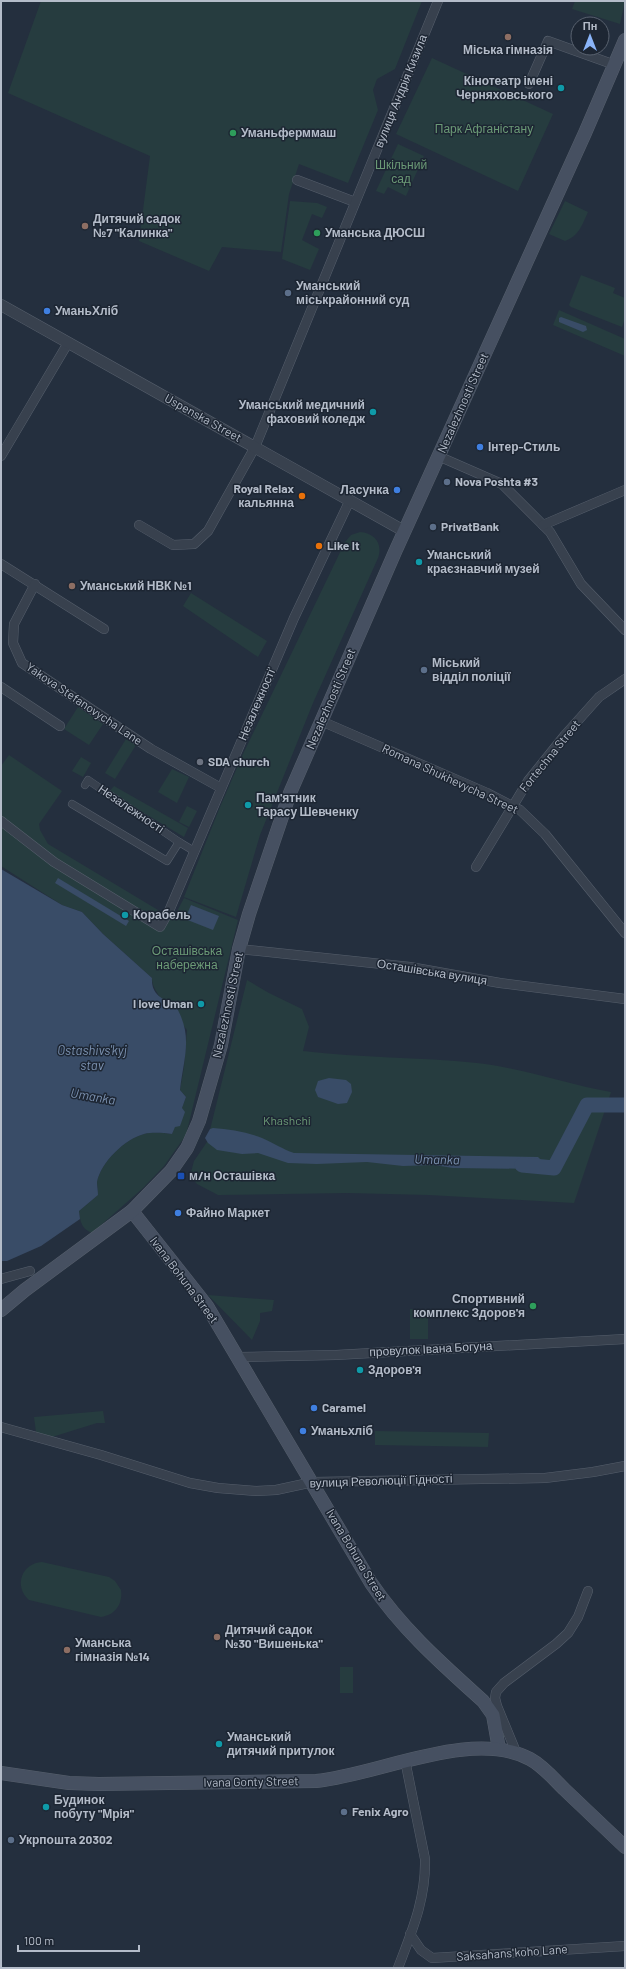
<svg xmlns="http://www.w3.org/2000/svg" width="626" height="1969" viewBox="0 0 626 1969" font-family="Barlow,sans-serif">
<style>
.green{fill:#263c3f}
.water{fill:#394c67}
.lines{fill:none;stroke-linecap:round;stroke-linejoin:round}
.river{stroke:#394c67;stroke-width:15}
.pedestrian-casing{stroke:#565f6c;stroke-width:8}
.minor-casing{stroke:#565f6c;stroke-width:10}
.tertiary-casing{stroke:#565f6c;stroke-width:12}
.secondary-casing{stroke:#565f6c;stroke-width:14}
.pedestrian{stroke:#38414e;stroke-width:7}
.minor{stroke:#38414e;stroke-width:9}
.tertiary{stroke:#38414e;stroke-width:11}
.secondary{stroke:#465061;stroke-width:13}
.education-dot{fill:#8d6e63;stroke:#1d2633;stroke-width:1.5}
.culture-dot{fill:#0f9aa8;stroke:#1d2633;stroke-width:1.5}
.leisure-dot{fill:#2e9e5b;stroke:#1d2633;stroke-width:1.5}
.service-dot{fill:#5c6f8a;stroke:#1d2633;stroke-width:1.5}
.shop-dot{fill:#3f7fe0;stroke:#1d2633;stroke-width:1.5}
.food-dot{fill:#e8710a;stroke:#1d2633;stroke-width:1.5}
.worship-dot{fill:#6b7280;stroke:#1d2633;stroke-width:1.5}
.transit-dot{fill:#1a4fb4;stroke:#1d2633;stroke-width:1.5}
.labels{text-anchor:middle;stroke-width:3;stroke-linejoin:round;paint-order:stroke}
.poi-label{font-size:12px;font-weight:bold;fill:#b4bcc9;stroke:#1d2633;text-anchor:start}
.street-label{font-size:12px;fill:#b4bcc9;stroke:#1d2633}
.park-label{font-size:12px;fill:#6b9a76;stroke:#1d2633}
.water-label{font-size:13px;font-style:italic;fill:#7c92b1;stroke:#1d2633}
</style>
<rect width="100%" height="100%" fill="#242f3e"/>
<g class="green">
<path d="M41,1h381l-27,68 -18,10 -4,11 5,20 -30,73 -49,-19 -10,30 -8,58 -59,-5 -13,24 -70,-30 11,-85 -142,-63z"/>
<path d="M575,1h50l-5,23 -48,-15z"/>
<path d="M432,58l121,56 -35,77 -122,-57z"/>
<path d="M398,144l26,12 -18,40 -18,-9 -4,7 -8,-3z"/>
<path d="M290,201l27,2 10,4 -5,11 -10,-4 -10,26 17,9 -9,21 -28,-11z"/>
<path d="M565,201l23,11c-6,13 -9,24 -23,29l-16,-7z"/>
<path d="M581,275l34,13 -2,5 12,5v20l-3,9 -51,-20 -2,-2z"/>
<path d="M559,310l66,29v17l-72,-31z"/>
<path d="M360,532c15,1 23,12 18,26l-65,145 -53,132 -24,82 -52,-20 36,-90 23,-53 102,-212 6,-7z"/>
<path d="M191,593l76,48 -9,16 -75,-51z"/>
<path d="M78,707l25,17 -14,21 -25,-16z"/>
<path d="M126,739l10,6 -21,34 -10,-6z"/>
<path d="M9,755l53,36 -23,33 1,6 8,14 125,75 11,-21 54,22 -52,215 -22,31 -21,22 -51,45c-10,-4 -12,-11 -13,-22l19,-16c0,-4 -1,-9 -1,-13 4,-20 28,-43 47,-48 9,-3 19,-1 28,0l14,-37 -6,-7 4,-23 3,-37c-10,-13 -36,-38 -35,-52l-49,-44 -21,-22 -20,-7 -61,-39v-100z"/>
<path d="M81,757l10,6 -8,14 -11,-6z"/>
<path d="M172,769l17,8 -12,26 -19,-11z"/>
<path d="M114,786l74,42 -4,9 -75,-45z"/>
<path d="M187,806l10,5 -8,16 -10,-5z"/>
<path d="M247,980l22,13 33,16 7,18 -6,24c58,7 116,6 174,12 45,5 89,21 134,29l-37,111 -145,-8 -82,-2 -129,2 -21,-11 -7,-8 4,-15 13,-19z"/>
<path d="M208,1295l66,5 -2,11 -12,2v8l-8,19z"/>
<rect x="410" y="1309" width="18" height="30"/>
<path d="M103,1411l2,12h-8l-45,14 -16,-5 -2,-15z"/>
<path d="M375,1431l114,2 -1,14 -113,-2z"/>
<path d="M42,1562l67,15 6,4 6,9c2,14 -6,25 -20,27l-72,-17c-16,-14 -7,-37 13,-38z"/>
<rect x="340" y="1667" width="13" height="26"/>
</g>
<g class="water">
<path d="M561,317l25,9 1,4 -4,2 -24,-10v-4z"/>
<path d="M1,869l61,36 20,7 21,22 49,44c-1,15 9,22 22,25 20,32 10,53 6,87l6,7 -4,11 3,4 -5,14 -5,1 -3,7c-9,-1 -19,-2 -28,0 -19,5 -43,28 -47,48 0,4 1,9 1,13l-19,16 1,8 -39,27 -34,15h-6z"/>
<path d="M58,878l71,43 -3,5 -71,-43z"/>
<path d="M191,905l28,11 -6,14 -28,-11z"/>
<path d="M329,1078l17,2 5,4 1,8 -5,11 -9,1 -20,-7 -3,-7 3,-9z"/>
<path d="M213,1128c16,1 34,4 49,10 12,5 20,11 32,15l244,4 4,4v8l-89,-1 -19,-3 -31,1 -36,-4 -50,2 -29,-1 -30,-10 -16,1 -25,-4 -9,-7 -3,-5 5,-9z"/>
</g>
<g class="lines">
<path class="river" d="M522,1165l32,3 33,-63h38"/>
<defs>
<g id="pedestrian">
<path d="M85,785l3,-5 91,62"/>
<path d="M72,804l95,57 12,-19 15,9"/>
</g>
<g id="minor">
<path d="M529,84l19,-43 67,24"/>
<path d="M297,180l58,22"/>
<path d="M1,456l67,-113"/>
<path d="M438,456l64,28 48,48 31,52 44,46"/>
<path d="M139,525l34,20 21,-1 14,-13 47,-84 183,-446"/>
<path d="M543,525l82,-35"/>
<path d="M1,564l103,65"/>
<path d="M35,584l-21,40 -1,19 9,20 129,86 70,39"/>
<path d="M1,687l59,39"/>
<path d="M321,721l166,72 33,17 25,24 80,99"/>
<path d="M1,821l53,41 106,65 9,-16 125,-293 56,-118"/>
<path d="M476,867l52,-86 37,-46 34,-38 26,-18"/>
<path d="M239,949l171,18 90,16 125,16"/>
<path d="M1,1279l29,-8"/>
<path d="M238,1357l98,-2 289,-16"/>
<path d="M1,1427l100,28 89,28 28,5 38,3 20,-1 37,-8 232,-4 48,-6 32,-6"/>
<path d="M516,1752l-19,-46 -2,-8 1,-6 8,-9 52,-39 12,-11 10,-16 10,-26"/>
<path d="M410,1934l11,16 11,8 193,-12"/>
<path d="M398,1968c14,-37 28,-69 27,-109l-20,-99"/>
</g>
<path id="tertiary" d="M1,305l403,226"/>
<g id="secondary">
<path d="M132,1211l75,95 164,277c31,46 71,81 112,118l10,14 6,34"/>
<path d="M1,1310l24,-20 107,-79 39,-40 16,-23 12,-27 22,-76 18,-96 10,-35 41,-121 105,-241 190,-419 40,-93"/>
<path d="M1,1773l68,10 30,1 217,-3c62,-6 156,-53 214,-22 13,7 23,19 34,30 20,19 41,39 61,58"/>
</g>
</defs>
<use href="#pedestrian" class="pedestrian-casing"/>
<use href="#minor" class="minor-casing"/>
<use href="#tertiary" class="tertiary-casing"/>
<use href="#secondary" class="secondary-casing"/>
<use href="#pedestrian" class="pedestrian"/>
<use href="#minor" class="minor"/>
<use href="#tertiary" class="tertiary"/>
<use href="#secondary" class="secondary"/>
</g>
<g class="education-dot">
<circle cx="508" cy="37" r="4"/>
<circle cx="85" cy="226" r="4"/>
<circle cx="72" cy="586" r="4"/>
<circle cx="217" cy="1637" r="4"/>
<circle cx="67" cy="1650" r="4"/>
</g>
<g class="culture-dot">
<circle cx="561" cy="88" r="4"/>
<circle cx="373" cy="412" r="4"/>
<circle cx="419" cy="562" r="4"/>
<circle cx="248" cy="805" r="4"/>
<circle cx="125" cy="915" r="4"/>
<circle cx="201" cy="1004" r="4"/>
<circle cx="360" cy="1370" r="4"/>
<circle cx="219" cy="1744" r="4"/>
<circle cx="46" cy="1807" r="4"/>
</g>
<g class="leisure-dot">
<circle cx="233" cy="133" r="4"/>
<circle cx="317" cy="233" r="4"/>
<circle cx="533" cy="1306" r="4"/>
</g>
<g class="service-dot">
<circle cx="288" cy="293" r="4"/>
<circle cx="447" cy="482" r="4"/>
<circle cx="433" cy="527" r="4"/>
<circle cx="424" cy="670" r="4"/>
<circle cx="344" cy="1812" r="4"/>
<circle cx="11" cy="1840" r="4"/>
</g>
<g class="shop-dot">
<circle cx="47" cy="311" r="4"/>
<circle cx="480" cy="447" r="4"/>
<circle cx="397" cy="490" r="4"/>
<circle cx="178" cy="1213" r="4"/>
<circle cx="314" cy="1408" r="4"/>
<circle cx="303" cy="1431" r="4"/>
</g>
<g class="food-dot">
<circle cx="302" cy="496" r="4"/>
<circle cx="319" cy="546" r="4"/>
</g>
<circle class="worship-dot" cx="200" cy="762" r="4"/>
<rect class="transit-dot" x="177" y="1172" width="8" height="8" rx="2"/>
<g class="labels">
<g class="poi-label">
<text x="508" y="54" text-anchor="middle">Міська гімназія</text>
<text x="553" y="85" text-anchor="end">Кінотеатр імені<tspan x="553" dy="14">Черняховського</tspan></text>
<text x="241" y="137">Уманьферммаш</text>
<text x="93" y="223">Дитячий садок<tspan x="93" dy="14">№7 "Калинка"</tspan></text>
<text x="325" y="237">Уманська ДЮСШ</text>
<text x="296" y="290">Уманський<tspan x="296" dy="14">міськрайонний суд</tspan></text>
<text x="55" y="315">УманьХліб</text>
<text x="365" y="409" text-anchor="end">Уманський медичний<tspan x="365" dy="14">фаховий коледж</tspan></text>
<text x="488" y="451">Інтер-Стиль</text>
<text x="455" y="486">Nova Poshta #3</text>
<text x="294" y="493" text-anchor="end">Royal Relax<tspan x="294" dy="14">кальянна</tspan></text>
<text x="389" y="494" text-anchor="end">Ласунка</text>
<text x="441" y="531">PrivatBank</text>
<text x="327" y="550">Like It</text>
<text x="427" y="559">Уманський<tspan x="427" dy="14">краєзнавчий музей</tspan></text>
<text x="80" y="590">Уманський НВК №1</text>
<text x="432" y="667">Міський<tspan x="432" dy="14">відділ поліції</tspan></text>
<text x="208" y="766">SDA church</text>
<text x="256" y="802">Пам'ятник<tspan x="256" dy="14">Тарасу Шевченку</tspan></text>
<text x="133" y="919">Корабель</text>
<text x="193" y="1008" text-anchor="end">I love Uman</text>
<text x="189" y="1180">м/н Осташівка</text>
<text x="186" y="1217">Файно Маркет</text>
<text x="525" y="1303" text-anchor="end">Спортивний<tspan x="525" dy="14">комплекс Здоров'я</tspan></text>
<text x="368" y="1374">Здоров'я</text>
<text x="322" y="1412">Caramel</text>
<text x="311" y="1435">Уманьхліб</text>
<text x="225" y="1634">Дитячий садок<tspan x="225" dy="14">№30 "Вишенька"</tspan></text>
<text x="75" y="1647">Уманська<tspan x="75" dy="14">гімназія №14</tspan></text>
<text x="227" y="1741">Уманський<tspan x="227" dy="14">дитячий притулок</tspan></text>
<text x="54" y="1804">Будинок<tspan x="54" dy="14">побуту "Мрія"</tspan></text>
<text x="352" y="1816">Fenix Agro</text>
<text x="19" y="1844">Укрпошта 20302</text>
</g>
<g class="street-label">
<text transform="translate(401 91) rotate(-68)" y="4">вулиця Андрія Кизила</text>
<text transform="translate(463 403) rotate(-66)" y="4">Nezalezhnosti Street</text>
<text transform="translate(203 418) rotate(29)" y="4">Uspenska Street</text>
<text transform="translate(331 699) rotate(-67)" y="4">Nezalezhnosti Street</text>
<text transform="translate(84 704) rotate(34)" y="4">Yakova Stefanovycha Lane</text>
<text transform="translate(257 704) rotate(-67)" y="4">Незалежності'</text>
<text transform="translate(550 756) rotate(-51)" y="4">Fortechna Street</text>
<text transform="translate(450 779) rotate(25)" y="4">Romana Shukhevycha Street</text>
<text transform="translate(131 809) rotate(34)" y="4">Незалежності</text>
<text transform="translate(432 972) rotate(9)" y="4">Осташівська вулиця</text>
<text transform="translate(228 1005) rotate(-78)" y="4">Nezalezhnosti Street</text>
<text transform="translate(184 1280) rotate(53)" y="4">Ivana Bohuna Street</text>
<text transform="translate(431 1349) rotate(-3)" y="4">провулок Івана Богуна</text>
<text transform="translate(381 1481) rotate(-2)" y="4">вулиця Революції Гідності</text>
<text transform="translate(356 1555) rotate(59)" y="4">Ivana Bohuna Street</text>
<text transform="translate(251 1782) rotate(-1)" y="4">Ivana Gonty Street</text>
<text transform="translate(512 1953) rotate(-4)" y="4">Saksahansʹkoho Lane</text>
</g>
<g class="park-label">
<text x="484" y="133">Парк Афганістану</text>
<text x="401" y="169">Шкільний<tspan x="401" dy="14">сад</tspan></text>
<text x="187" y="955">Осташівська<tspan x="187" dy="14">набережна</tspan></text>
<text x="287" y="1125">Khashchi</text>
</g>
<g class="water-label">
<text x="92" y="1055">Ostashivs'kyj<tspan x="92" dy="15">stav</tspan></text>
<text transform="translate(93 1096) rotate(10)" y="5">Umanka</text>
<text transform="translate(437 1159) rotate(1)" y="5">Umanka</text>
</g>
</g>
<rect width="626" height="1969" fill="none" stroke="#b4bcc9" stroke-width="4"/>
<g transform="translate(590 36)"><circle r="19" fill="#1d2633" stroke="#59626f"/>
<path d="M0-3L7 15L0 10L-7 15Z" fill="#8ab4f8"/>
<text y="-6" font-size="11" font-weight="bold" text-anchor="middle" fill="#b4bcc9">Пн</text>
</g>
<path d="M18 1945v6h121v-6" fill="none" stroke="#b4bcc9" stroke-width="2"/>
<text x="24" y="1945" font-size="12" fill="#b4bcc9" stroke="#1d2633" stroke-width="3" paint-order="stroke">100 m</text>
</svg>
